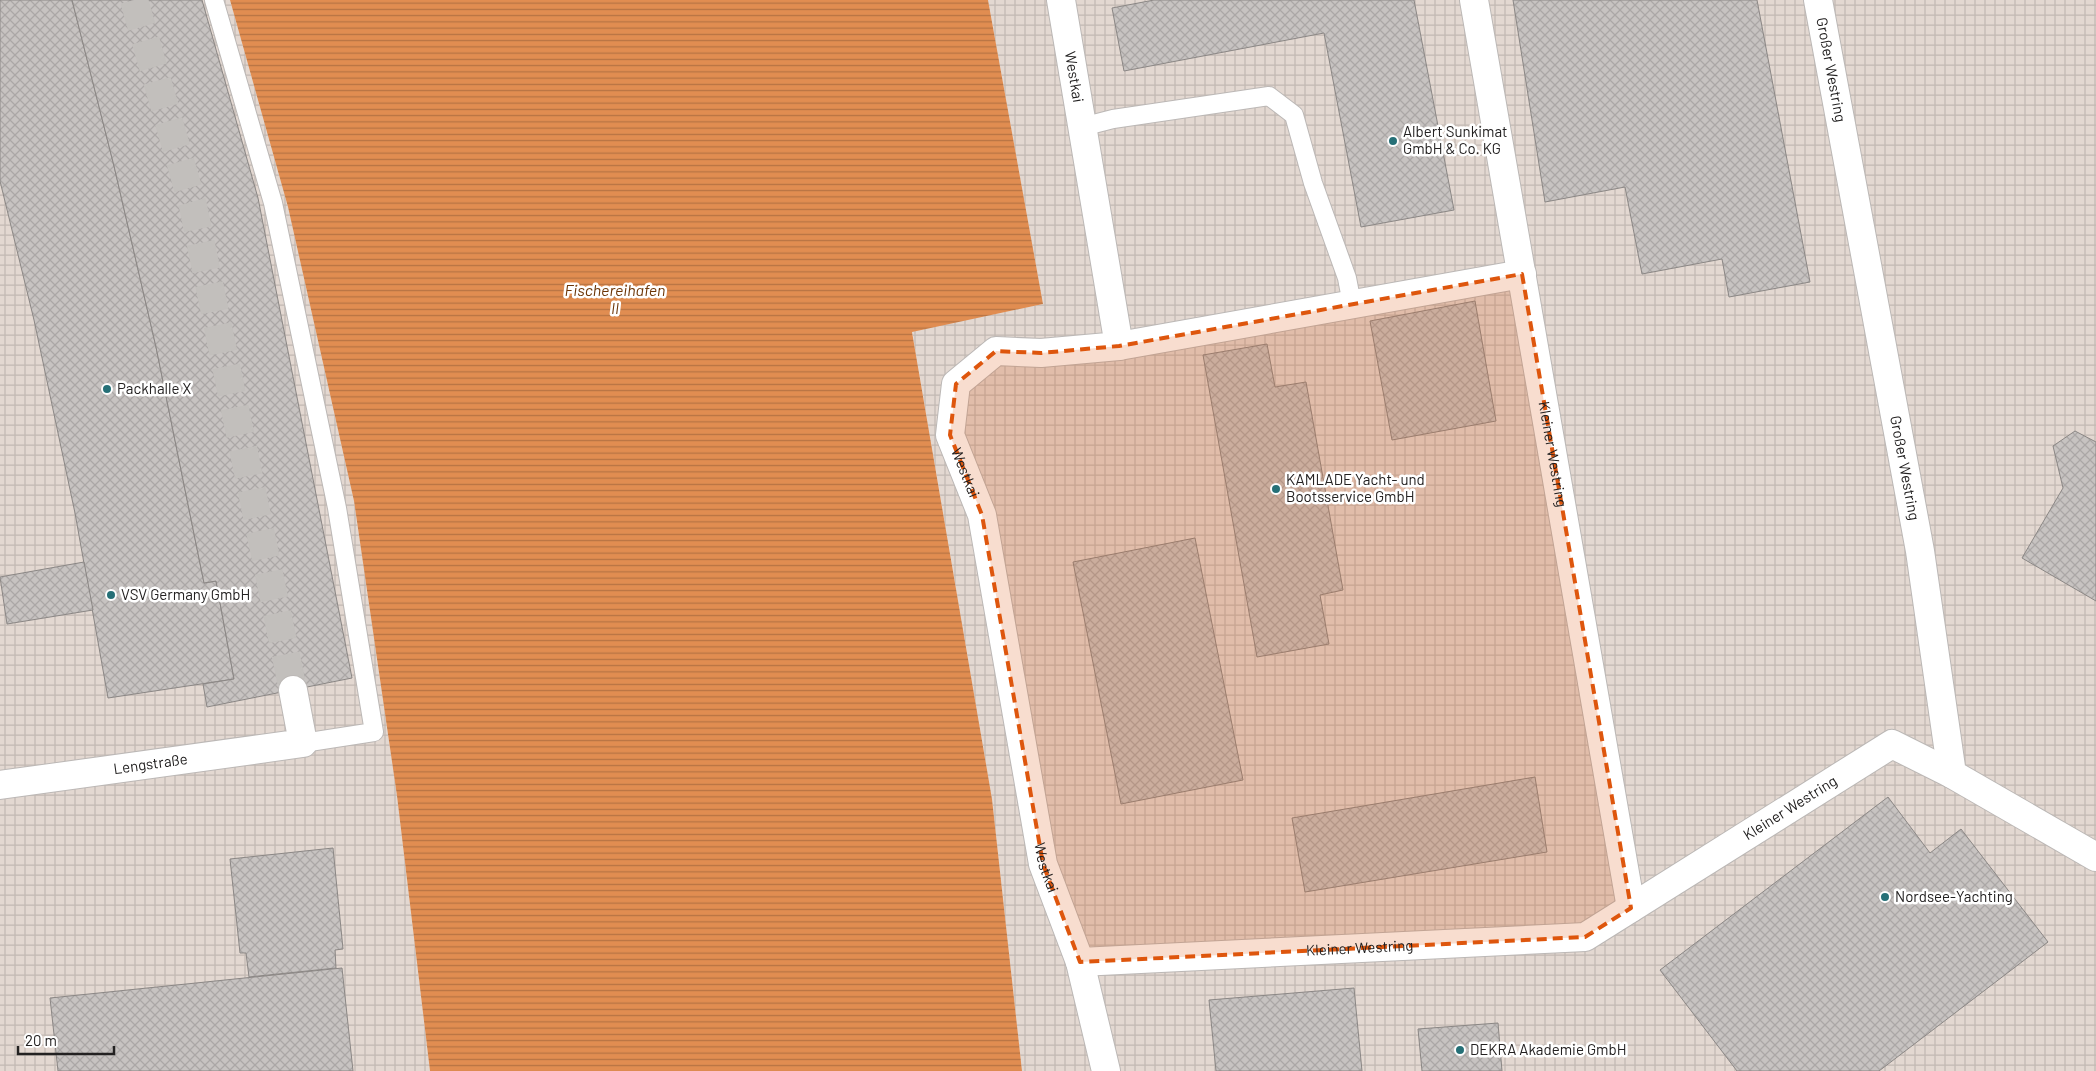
<svg xmlns="http://www.w3.org/2000/svg" width="2096" height="1071" viewBox="0 0 2096 1071" font-family="Barlow,sans-serif">
<style>
.industrial{fill:url(#industrial-grid)}
.water{fill:url(#water-rules)}
.building{fill:url(#building-cross-hatch);stroke:#8b8785}
.lines{fill:none;stroke-linecap:round;stroke-linejoin:round}
.street-tunnel{stroke:#c2bfbc;stroke-width:28;stroke-dasharray:28 14;stroke-linecap:butt}
.lane-casing{stroke:#bcb8b6;stroke-width:20}
.street-casing{stroke:#bcb8b6;stroke-width:30}
.lane{stroke:#fff;stroke-width:18}
.street{stroke:#fff;stroke-width:28}
.marked{fill:#de560d;fill-opacity:0.2;stroke:#de560d;stroke-width:4;stroke-dasharray:10 6;stroke-linejoin:round}
.poi-dot{fill:#267077;stroke:#fff;stroke-width:2}
.labels{text-anchor:middle;stroke-width:5;stroke-linejoin:round;paint-order:stroke}
.street-label{font-size:15px;fill:#232121;stroke:#fff}
.poi-label{font-size:15px;fill:#232121;stroke:#fff;text-anchor:start}
.water-label{font-size:16px;font-style:italic;fill:#6d3607;stroke:#fff}
</style>
<defs>
<pattern id="industrial-grid" width="8" height="8" patternUnits="userSpaceOnUse" patternTransform="scale(1.25)"><rect width="8" height="8" fill="#e3d8d1"/><path d="M0 4h8M4 0v8" fill="none" stroke="#c2b9b3"/></pattern>
<pattern id="water-rules" width="6" height="5" patternUnits="userSpaceOnUse" patternTransform="scale(1.25)"><rect width="6" height="5" fill="#e18d51"/><path d="M0 2.5h6" fill="none" stroke="#b67343"/></pattern>
<pattern id="building-cross-hatch" width="8" height="8" patternUnits="userSpaceOnUse" patternTransform="scale(1.25)"><rect width="8" height="8" fill="#c7c3c1"/><path d="M0 0l8 8M0 8l8-8" fill="none" stroke="#aba7a6"/></pattern>
</defs>
<rect width="100%" height="100%" fill="#eae6e3"/>
<g class="industrial">
<path d="M0,0h230l58,207 66,294 43,295 33,275h-430z"/>
<path d="M988,0h1108v1071h-1074l-30,-272 -80,-468 131,-27z"/>
</g>
<path class="water" d="M230,0h758l55,304 -131,28 80,467 30,272h-592l-33,-275 -43,-295 -66,-294z"/>
<g class="building">
<path d="M0,0h72l42,166 42,181 48,236 12,-2 18,98 -126,19 -33,-185 -41,-193 -34,-139z"/>
<path d="M72,0h130l56,198 94,480 -145,29 -4,-23 31,-5 -18,-98 -12,2 -48,-236 -42,-181z"/>
<path d="M1154,0h260l40,210 -93,17 -37,-194 -200,38 -12,-63z"/>
<path d="M1513,0h244l53,282 -81,15 -7,-38 -80,15 -17,-87 -80,15z"/>
<path d="M1475,301l21,120 -104,19 -22,-119z"/>
<path d="M1267,344l8,43 31,-5 37,208 -23,5 9,49 -72,13 -54,-302z"/>
<path d="M2075,431l21,11v159l-74,-43 41,-70 -10,-42z"/>
<path d="M1195,538l48,242 -122,24 -48,-242z"/>
<path d="M84,562l9,48 -86,14 -7,-47z"/>
<path d="M1535,777l12,75 -242,40 -13,-74z"/>
<path d="M1888,797l42,56 31,-24 87,113 -169,129h-142l-77,-101z"/>
<path d="M333,848l10,101 -8,1 1,18 -87,9 -3,-24h-6l-10,-94z"/>
<path d="M342,968l11,103h-295l-8,-73z"/>
<path d="M1354,988l8,83h-146l-7,-71z"/>
<path d="M1498,1023l4,48h-80l-4,-42z"/>
</g>
<g class="lines">
<path class="street-tunnel" d="M134,0l59,206 100,484"/>
<defs>
<g id="lane">
<path d="M214,0l59,203 64,305 37,224 -71,11"/>
<path d="M1082,127l31,-8 156,-23 25,19 19,68 34,95 5,26"/>
</g>
<g id="street">
<path id="s1" d="M1061,0l58,346 -78,7 -45,-2 -40,33 -6,51 32,80 61,349 37,98 26,109"/>
<path id="s2" d="M1474,0l157,908"/>
<path id="s3" d="M1818,0l102,551 32,223 144,83"/>
<path d="M1119,346l403,-72"/>
<path id="s4" d="M0,785l303,-42 -10,-53"/>
<path id="s5" d="M1080,962l505,-25 307,-193 60,30"/>
</g>
</defs>
<use href="#lane" class="lane-casing"/>
<use href="#street" class="street-casing"/>
<use href="#lane" class="lane"/>
<use href="#street" class="street"/>
</g>
<path class="marked" d="M1522,274l109,634 -46,29 -505,25 -37,-98 -61,-349 -32,-80 6,-51 40,-33 45,2 78,-7z"/>
<g class="poi-dot">
<circle cx="1393" cy="141" r="5"/>
<circle cx="107" cy="389" r="5"/>
<circle cx="1276" cy="489" r="5"/>
<circle cx="111" cy="595" r="5"/>
<circle cx="1885" cy="897" r="5"/>
<circle cx="1460" cy="1050" r="5"/>
</g>
<g class="labels">
<g class="street-label">
<text dy="5" stroke="none"><textPath href="#s3" startOffset="71">Großer Westring</textPath></text>
<text dy="5" stroke="none"><textPath href="#s1" startOffset="78">Westkai</textPath></text>
<text dy="5" stroke="none"><textPath href="#s2" startOffset="461">Kleiner Westring</textPath></text>
<text dy="5" stroke="none"><textPath href="#s3" startOffset="476">Großer Westring</textPath></text>
<text dy="5" stroke="none"><textPath href="#s1" startOffset="618">Westkai</textPath></text>
<text dy="5" stroke="none"><textPath href="#s4" startOffset="152">Lengstraße</textPath></text>
<text dy="5" stroke="none"><textPath href="#s5" startOffset="748">Kleiner Westring</textPath></text>
<text dy="5" stroke="none"><textPath href="#s1" startOffset="1022">Westkai</textPath></text>
<text dy="5" stroke="none"><textPath href="#s5" startOffset="280">Kleiner Westring</textPath></text>
</g>
<g class="poi-label">
<text x="1403" y="137">Albert Sunkimat<tspan x="1403" dy="17">GmbH &amp; Co. KG</tspan></text>
<text x="117" y="394">Packhalle X</text>
<text x="1286" y="485">KAMLADE Yacht- und<tspan x="1286" dy="17">Bootsservice GmbH</tspan></text>
<text x="121" y="600">VSV Germany GmbH</text>
<text x="1895" y="902">Nordsee-Yachting</text>
<text x="1470" y="1055">DEKRA Akademie GmbH</text>
</g>
<g class="water-label">
<text x="615" y="296">Fischereihafen<tspan x="615" dy="18">II</tspan></text>
</g>
</g>
<path d="M18 1046v8h96v-8" fill="none" stroke="#232121" stroke-width="2.5"/>
<text x="25" y="1046" font-size="15" fill="#232121" stroke="#ffffff" stroke-width="4" paint-order="stroke">20 m</text>
</svg>
